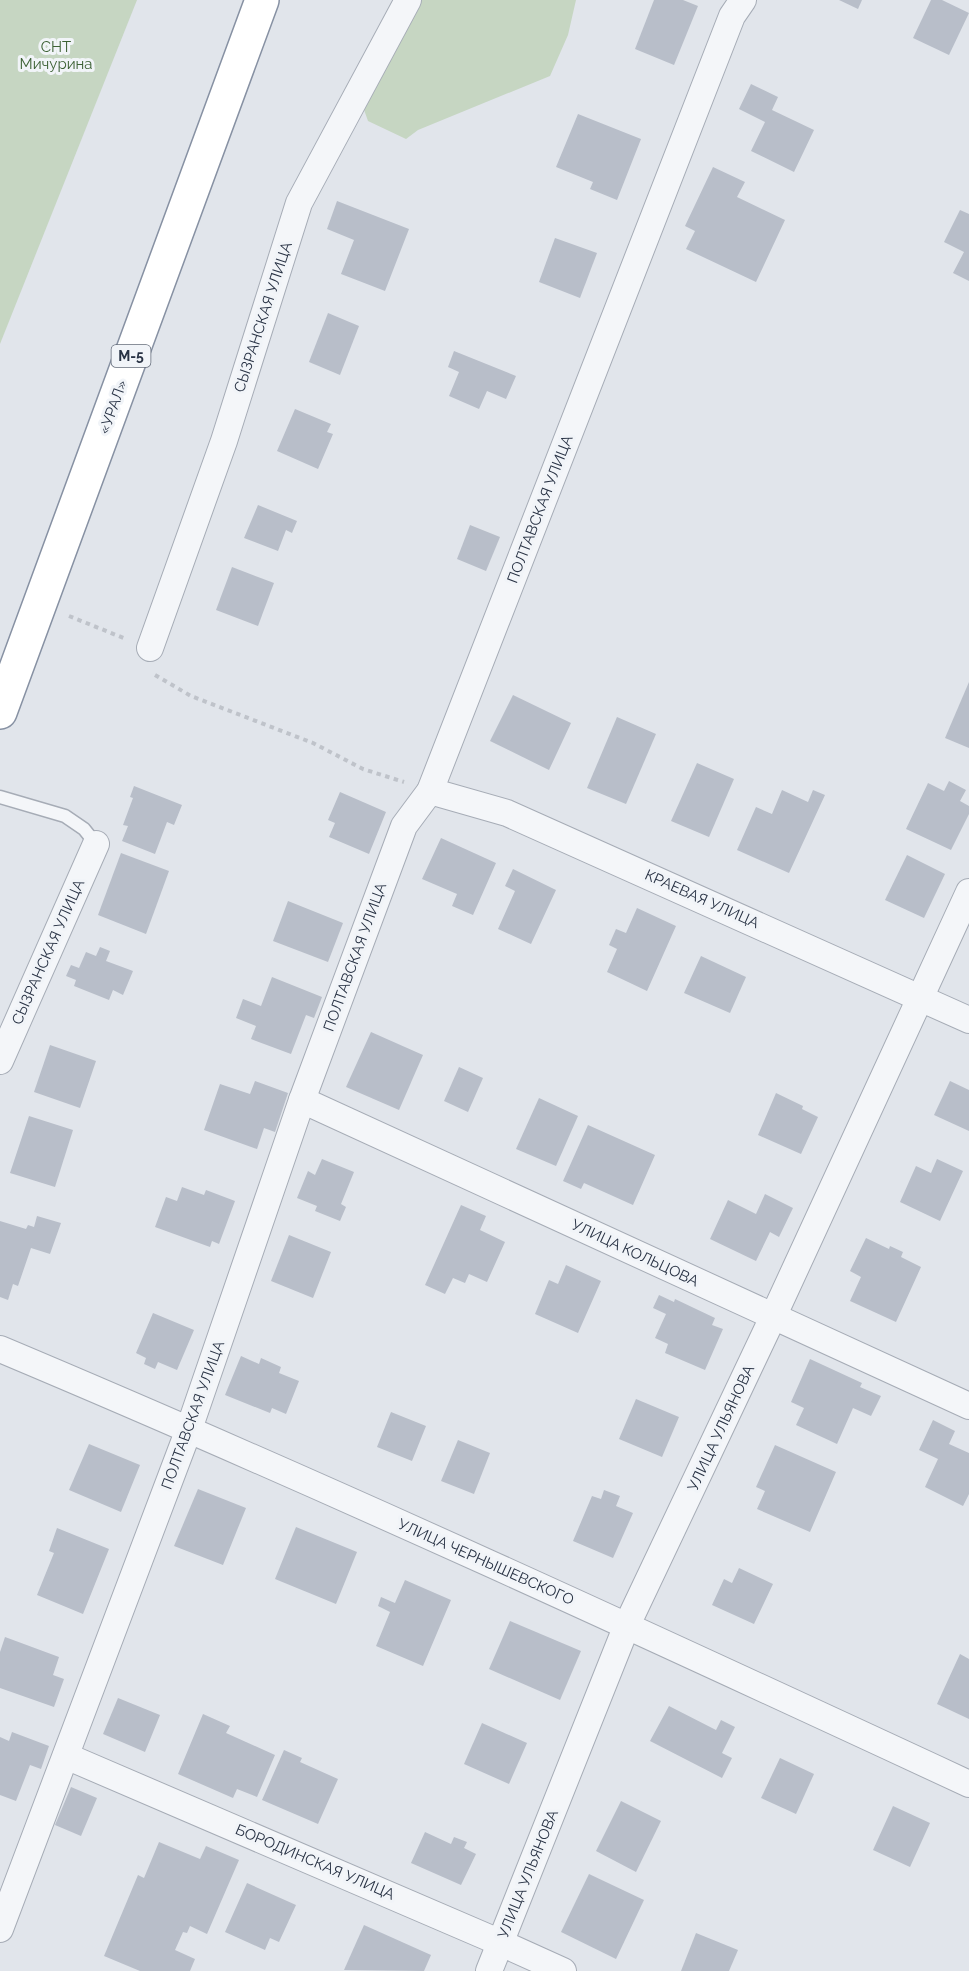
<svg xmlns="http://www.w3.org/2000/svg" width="969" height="1971" viewBox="0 0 969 1971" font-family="Raleway,sans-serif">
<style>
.green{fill:#c6d6c2}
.building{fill:#b8bec9}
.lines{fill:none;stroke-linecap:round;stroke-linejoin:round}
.lane-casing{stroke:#a6acb6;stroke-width:15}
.street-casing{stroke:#a6acb6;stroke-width:28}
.highway-casing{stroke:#8791a3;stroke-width:36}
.path{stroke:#bfc3ca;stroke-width:4;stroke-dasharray:4.5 4.5;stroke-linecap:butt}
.lane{stroke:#f4f6f9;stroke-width:12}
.street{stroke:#f4f6f9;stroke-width:26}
.highway{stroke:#fff;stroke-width:33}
.labels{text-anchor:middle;stroke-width:6;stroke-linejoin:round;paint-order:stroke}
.shield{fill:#f1f4f8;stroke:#646c7a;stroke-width:1.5}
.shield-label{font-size:14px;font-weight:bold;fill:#283244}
.park-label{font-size:15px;fill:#3c6134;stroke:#f1f4f8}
.street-label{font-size:15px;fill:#283244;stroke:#f1f4f8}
</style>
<rect width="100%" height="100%" fill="#e1e5eb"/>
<g class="green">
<path d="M0,0h137l-137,344z"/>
<path d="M408,0h168l-8,35 -18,41 -132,54 -12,9 -38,-18 -6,-17z"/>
</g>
<g class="building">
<path d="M654,0h29l15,6 -24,59 -39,-16z"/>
<path d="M839,0h23l-4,9z"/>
<path d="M931,0h11l27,13 -20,42 -36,-17z"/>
<path d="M751,84l27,13 -6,13 42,20 -20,42 -43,-21 14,-29 -26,-13z"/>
<path d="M578,114l63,25 -24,61 -27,-11 3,-7 -37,-15z"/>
<path d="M713,167l32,15 -8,15 48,23 -29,62 -70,-33 9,-18 -10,-5z"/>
<path d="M337,201l72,28 -24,62 -44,-17 13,-34 -27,-11z"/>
<path d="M960,210l9,4v67l-16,-8 11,-21 -20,-10z"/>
<path d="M555,238l42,15 -17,45 -41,-16z"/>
<path d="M328,313l31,13 -19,49 -31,-13z"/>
<path d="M454,351l62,25 -10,23 -19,-8 -8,18 -30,-13 10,-24 -11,-5z"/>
<path d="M295,409l36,15 -4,8 6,2 -15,35 -41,-18z"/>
<path d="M258,505l39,16 -5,12 -6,-3 -8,21 -34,-13z"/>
<path d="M470,525l30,12 -14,34 -29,-12z"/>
<path d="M232,567l42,16 -16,43 -42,-16z"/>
<path d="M969,682v66l-24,-10z"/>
<path d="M513,695l58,28 -22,47 -59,-29z"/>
<path d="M617,717l39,17 -30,70 -39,-16z"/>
<path d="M697,763l37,16 -25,58 -38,-16z"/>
<path d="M949,781l17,9 -6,11 9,5v8l-18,36 -45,-21 22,-46 16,8z"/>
<path d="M134,786l48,19 -8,20 -7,-3 -12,32 -33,-13 6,-15 -5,-1 10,-27 -3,-1z"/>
<path d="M782,790l26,12 5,-12 12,5 -36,78 -52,-23 19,-43 16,7z"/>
<path d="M340,792l46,20 -17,42 -40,-17 6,-14 -7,-3z"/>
<path d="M441,838l55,25 -23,52 -21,-9 5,-12 -35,-15z"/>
<path d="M121,853l48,18 -23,63 -48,-19z"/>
<path d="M907,855l38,19 -21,44 -39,-18z"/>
<path d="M513,869l43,21 -25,54 -33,-15 17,-38 -10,-5z"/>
<path d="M288,901l55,22 -15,39 -55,-21z"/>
<path d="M637,908l39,18 -29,65 -40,-19 10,-23 -8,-4 7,-16 10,4z"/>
<path d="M100,947l10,4 -4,10 27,10 -10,24 -10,-5 -4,10 -35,-14 2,-6 -10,-4 5,-11 8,3 7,-16 10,4z"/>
<path d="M701,956l45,21 -16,36 -46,-20z"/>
<path d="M272,977l50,20 -8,21 -8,-3 -15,39 -40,-15 5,-13 -20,-8 7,-19 18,7z"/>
<path d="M371,1032l52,23 -24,55 -53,-23z"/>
<path d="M50,1045l46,16 -16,47 -46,-16z"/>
<path d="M459,1067l24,11 -15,34 -24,-11z"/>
<path d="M255,1081l33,12 -13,39 -11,-4 -7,21 -53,-19 16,-46 30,10z"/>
<path d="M950,1081l19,9v41l-35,-16z"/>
<path d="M776,1093l27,13 -1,3 16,8 -17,37 -43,-19z"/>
<path d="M539,1098l39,18 -22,50 -40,-17z"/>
<path d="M29,1116l44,14 -18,57 -45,-14z"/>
<path d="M588,1125l67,30 -22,50 -49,-22 -3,6 -18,-8z"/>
<path d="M322,1159l32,13 -13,32 5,3 -6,14 -25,-10 2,-5 -20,-8 11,-27 7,4z"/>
<path d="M937,1159l26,12 -23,50 -40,-19 16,-36 15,7z"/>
<path d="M182,1187l22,8 2,-5 29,11 -16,43 -7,-3 -2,6 -55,-20 11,-30 11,4z"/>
<path d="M765,1194l28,14 -14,29 -9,-5 -14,29 -46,-22 18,-39 28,14z"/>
<path d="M461,1205l25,11 -6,14 25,12 -18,40 -18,-8 -4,9 -12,-5 -8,16 -20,-9z"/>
<path d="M37,1216l24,7 -11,31 -19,-6 -13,38 -5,-2 -5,16 -8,-3v-76l26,8 2,-4 6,2z"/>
<path d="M289,1235l42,17 -18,46 -42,-17z"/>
<path d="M866,1238l23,11 1,-3 13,6 -2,5 20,10 -25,55 -46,-21 11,-24 -11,-6z"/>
<path d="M566,1265l35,16 -23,52 -43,-19 14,-34 9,4z"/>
<path d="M659,1295l15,7 1,-3 40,19 -3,7 11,4 -18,41 -40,-17 3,-9 -13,-6 11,-24 -13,-6z"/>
<path d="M153,1313l41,17 -17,40 -19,-8 -3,7 -11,-5 2,-6 -10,-5z"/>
<path d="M241,1356l18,8 2,-6 20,9 -2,6 20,8 -13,33 -14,-6 -2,5 -45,-18z"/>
<path d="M810,1359l52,24 -2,4 21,9 -10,20 -18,-8 -16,36 -41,-19 8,-17 -13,-6z"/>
<path d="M636,1399l43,18 -17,40 -43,-18z"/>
<path d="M391,1412l35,14 -14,35 -35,-14z"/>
<path d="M933,1420l22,11 -6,13 20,9v41l-6,12 -38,-19 13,-28 -19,-9z"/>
<path d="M458,1440l32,13 -16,41 -33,-13z"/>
<path d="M89,1444l51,21 -19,47 -52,-22z"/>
<path d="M775,1445l61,27 -26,60 -53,-23 8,-18 -9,-4z"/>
<path d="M198,1489l48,19 -23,57 -49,-19z"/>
<path d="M604,1490l16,6 -4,10 17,7 -20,45 -40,-17 19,-45 9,3z"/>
<path d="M296,1527l61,25 -21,52 -61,-25z"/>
<path d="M57,1528l52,21 -26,65 -46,-19 17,-42 -5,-2z"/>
<path d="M739,1568l34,16 -19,40 -42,-19 12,-26 8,4z"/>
<path d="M405,1580l46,20 -28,66 -47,-20 14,-34 -12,-6 3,-9 14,6z"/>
<path d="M510,1621l71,30 -21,49 -71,-31z"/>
<path d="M5,1637l54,20 -6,18 11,4 -10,28 -54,-19v-36z"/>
<path d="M960,1654l9,5v60l-32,-15z"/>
<path d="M118,1698l42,17 -15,37 -42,-18z"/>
<path d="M669,1706l47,24 5,-10 14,7 -13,26 10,5 -10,20 -72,-37z"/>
<path d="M203,1714l27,12 -4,7 49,22 -18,42 -20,-8 -4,9 -55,-24z"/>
<path d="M482,1723l45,20 -18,41 -45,-20z"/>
<path d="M12,1732l37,14 -8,23 -11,-4 -14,36 -16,-6v-58l9,4z"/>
<path d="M284,1750l18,8 -2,4 38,17 -20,45 -56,-24z"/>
<path d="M780,1758l34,16 -18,40 -35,-16z"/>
<path d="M71,1787l26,11 -16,38 -26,-11z"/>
<path d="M621,1801l40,20 -25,51 -40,-21z"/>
<path d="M893,1806l37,17 -20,44 -37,-17z"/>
<path d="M425,1832l26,12 3,-7 13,5 -3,6 12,6 -15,31 -50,-22z"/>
<path d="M159,1842l41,17 6,-13 33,14 -32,74 -17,-8 -3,7 -4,-1 -8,18 20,9 -5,12h-50l-36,-15 34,-81 6,3z"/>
<path d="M589,1874l55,26 -28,59 -55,-27z"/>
<path d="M247,1883l49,22 -17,37 -9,-4 -5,12 -40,-18z"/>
<path d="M364,1925l67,30 -7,16 -80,-1z"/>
<path d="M696,1933l42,17 -9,21h-48z"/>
</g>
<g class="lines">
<defs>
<path id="lane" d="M0,797l65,19 19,13 12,15"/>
<g id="street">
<path d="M150,648l74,-207 75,-238 109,-203"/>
<path d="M430,791l77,22 462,207"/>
<path d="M0,1061l96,-217"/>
<path d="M302,1100l667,306"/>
<path d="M0,1349c326,137 648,286 969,435"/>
<path d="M66,1756l435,187 62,28"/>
<path d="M0,1929l189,-500 113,-329 102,-274 26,-35 302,-775 11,-16"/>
<path d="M489,1971l138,-346 146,-308 196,-425"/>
</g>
<path id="highway" d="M0,712l262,-712"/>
</defs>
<use href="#lane" class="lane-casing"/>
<use href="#street" class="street-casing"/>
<use href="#highway" class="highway-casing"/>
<g class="path">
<path d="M69,616l57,23"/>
<path d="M155,675l36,21 122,47 50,26 41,13"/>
</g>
<use href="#lane" class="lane"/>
<use href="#street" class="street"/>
<use href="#highway" class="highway"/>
</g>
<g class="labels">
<rect class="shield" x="111.5" y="345" width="39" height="22" rx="4.5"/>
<g class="shield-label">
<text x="131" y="361">М-5</text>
</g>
<g class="park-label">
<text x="56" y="52">СНТ<tspan x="56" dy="17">Мичурина</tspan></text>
</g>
<g class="street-label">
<text transform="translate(263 317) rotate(-72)" y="5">СЫЗРАНСКАЯ УЛИЦА</text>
<text transform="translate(113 407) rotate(-70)" y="5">«УРАЛ»</text>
<text transform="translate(540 509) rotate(-69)" y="5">ПОЛТАВСКАЯ УЛИЦА</text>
<text transform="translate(702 899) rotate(24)" y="5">КРАЕВАЯ УЛИЦА</text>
<text transform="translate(48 952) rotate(-66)" y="5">СЫЗРАНСКАЯ УЛИЦА</text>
<text transform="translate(355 957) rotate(-70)" y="5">ПОЛТАВСКАЯ УЛИЦА</text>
<text transform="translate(635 1253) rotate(25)" y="5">УЛИЦА КОЛЬЦОВА</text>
<text transform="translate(193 1415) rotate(-70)" y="5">ПОЛТАВСКАЯ УЛИЦА</text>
<text transform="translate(721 1428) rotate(-65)" y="5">УЛИЦА УЛЬЯНОВА</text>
<text transform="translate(486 1562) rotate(24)" y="5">УЛИЦА ЧЕРНЫШЕВСКОГО</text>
<text transform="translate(315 1862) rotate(23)" y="5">БОРОДИНСКАЯ УЛИЦА</text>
<text transform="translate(528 1874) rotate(-68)" y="5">УЛИЦА УЛЬЯНОВА</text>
</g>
</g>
</svg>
